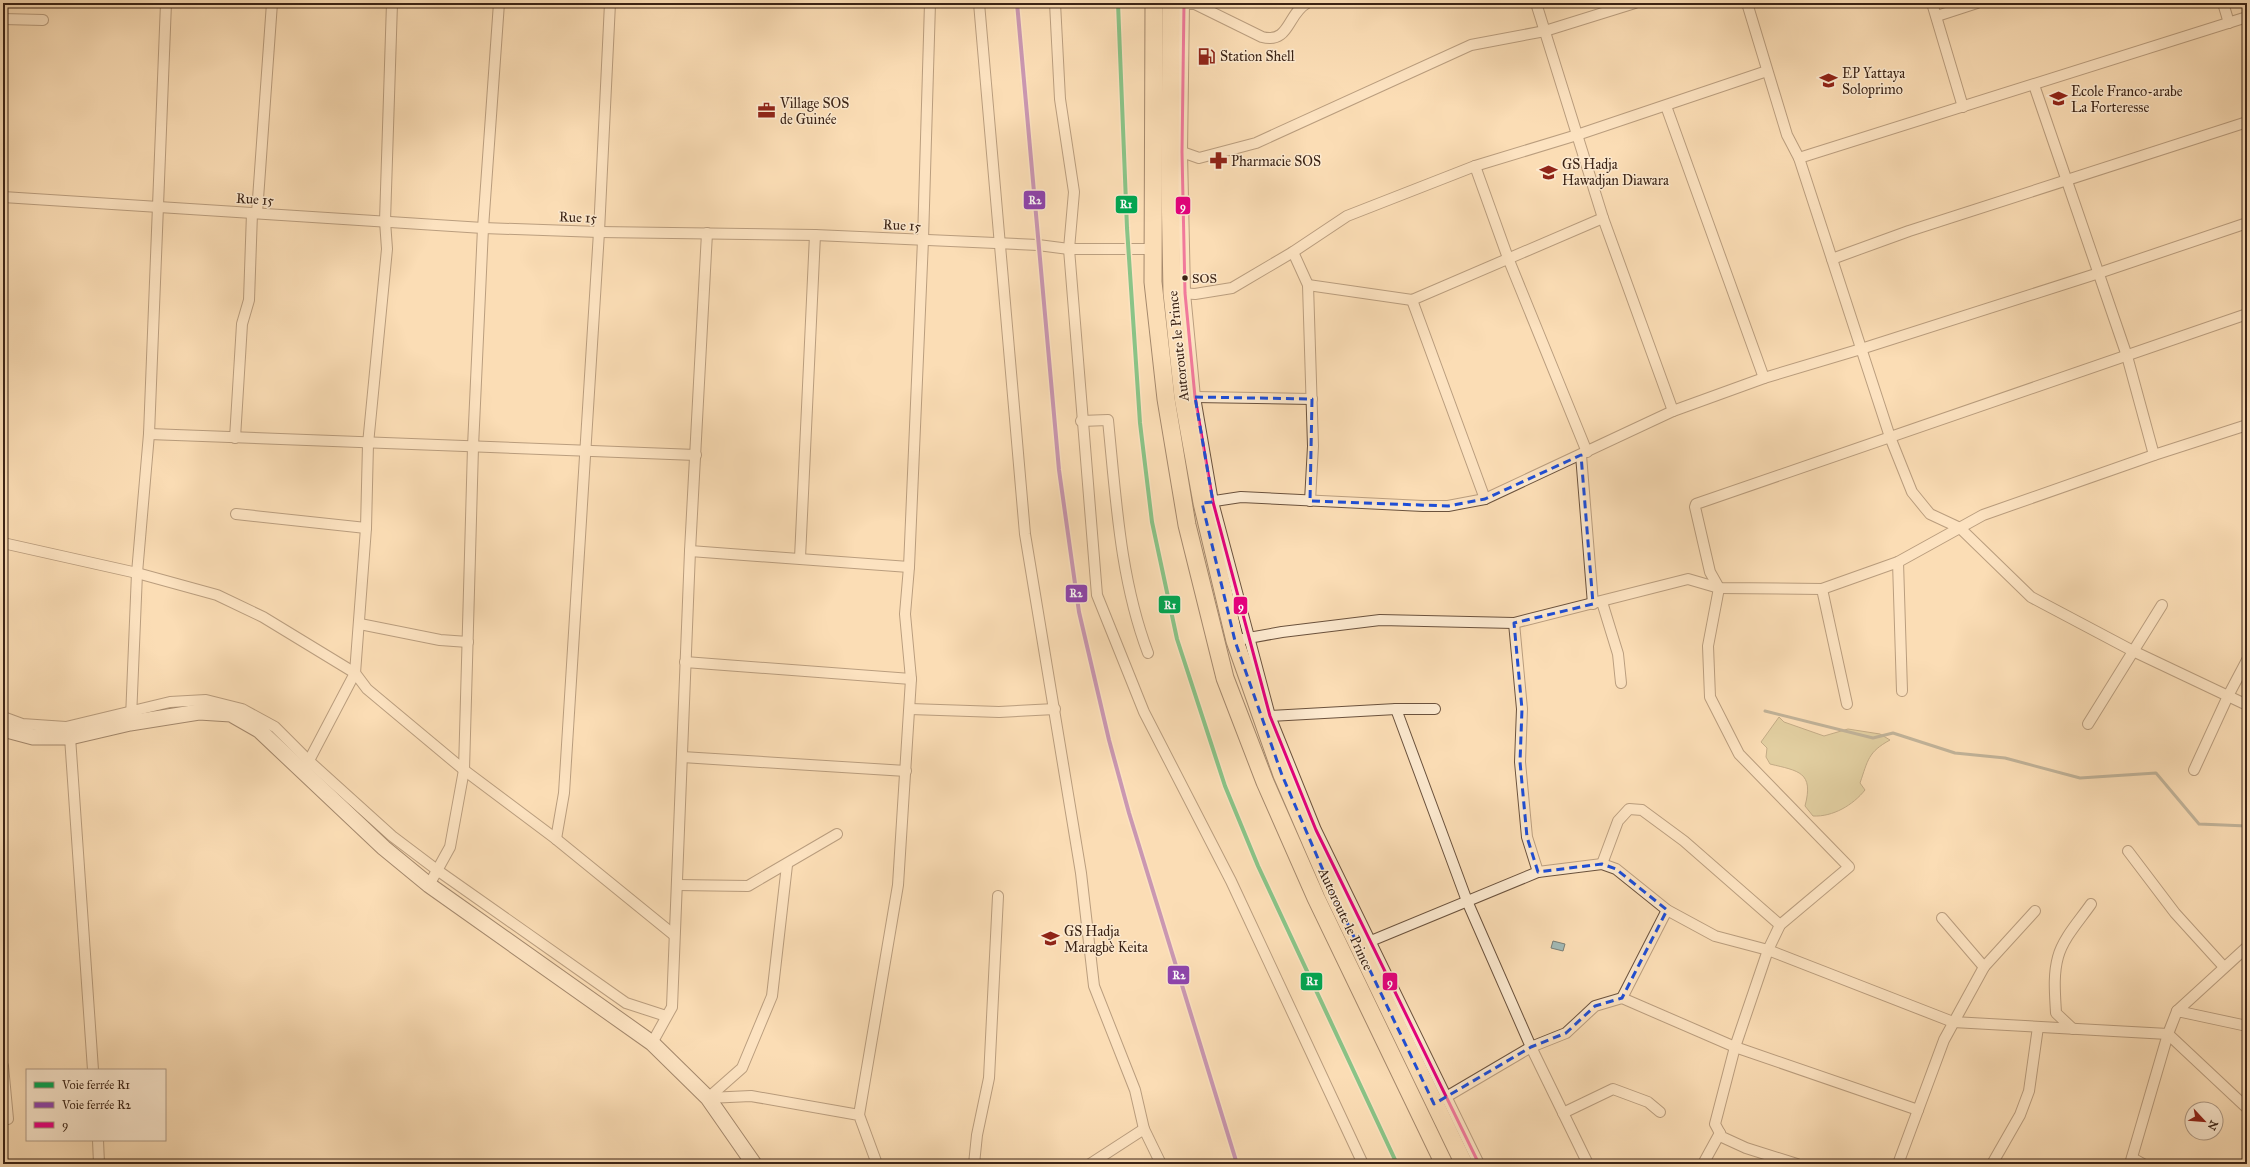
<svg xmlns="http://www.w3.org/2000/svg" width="2250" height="1167" viewBox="0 0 2250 1167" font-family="'IM FELL Great Primer',serif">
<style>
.green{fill:#c4bf8a;stroke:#807150}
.water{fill:#a2bab7;stroke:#797e76}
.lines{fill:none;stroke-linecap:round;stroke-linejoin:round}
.stream{stroke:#797e76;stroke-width:3}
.minor-casing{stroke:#6b523d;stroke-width:12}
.secondary-casing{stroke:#3b2315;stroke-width:17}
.primary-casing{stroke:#3b2315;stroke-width:19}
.minor{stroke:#fce9cf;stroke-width:10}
.secondary{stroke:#fce9cf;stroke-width:15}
.primary{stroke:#fbddb5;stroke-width:17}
.rail-casing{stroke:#3b2315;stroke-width:4.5}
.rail{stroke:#fce9cf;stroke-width:3;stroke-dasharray:9;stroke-linecap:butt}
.bus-1-casing{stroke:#fce9cf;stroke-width:6}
.bus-1{stroke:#e5007d;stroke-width:3}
.rail-1-casing{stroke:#fce9cf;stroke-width:7}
.rail-2-casing{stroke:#fce9cf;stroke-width:7}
.rail-1{stroke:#00a651;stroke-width:4}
.rail-2{stroke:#8e44ad;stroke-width:4}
.marked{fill:none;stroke:#1d4ed8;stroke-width:3;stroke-dasharray:8 5;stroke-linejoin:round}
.bus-dot{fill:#3b2315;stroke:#fce9cf;stroke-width:1.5}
.labels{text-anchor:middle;stroke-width:3;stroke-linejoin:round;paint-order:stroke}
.bus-label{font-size:13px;fill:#3b2315;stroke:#fce9cf;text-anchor:start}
.poi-label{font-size:14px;fill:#3b2315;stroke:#fce9cf;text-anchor:start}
.street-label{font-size:14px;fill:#3b2315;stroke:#fce9cf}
.line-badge{stroke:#fce9cf;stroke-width:1.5}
.badge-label{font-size:11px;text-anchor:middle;font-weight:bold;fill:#fff}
</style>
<rect width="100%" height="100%" fill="#fbddb5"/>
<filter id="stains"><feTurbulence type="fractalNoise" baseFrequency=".005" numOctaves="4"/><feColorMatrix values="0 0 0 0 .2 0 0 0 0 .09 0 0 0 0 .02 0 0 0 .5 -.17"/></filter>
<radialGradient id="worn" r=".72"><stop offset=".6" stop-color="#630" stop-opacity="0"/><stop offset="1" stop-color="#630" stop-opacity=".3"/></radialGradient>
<path class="green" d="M1779,717l5,5 40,14 24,-7 32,5 10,6c-22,12 -22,20 -30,43l5,7c-12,15 -32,27 -52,26l-8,-10c9,-34 -6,-35 -35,-42l-4,-7 1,-9 -6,-6z"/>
<path class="water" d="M1553,941l12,3 -2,7 -12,-3z"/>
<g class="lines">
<path class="stream" d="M1765,711l108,27 20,-5 62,20 50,5 75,20 76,-5 43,51 48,2"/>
<defs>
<g id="minor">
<path d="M979,3l46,531 56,339 13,113 41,104 9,39 17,35"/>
<path d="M1055,3l5,96 14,93 -5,57 28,346 47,117 87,169 132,283"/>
<path d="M1184,3l-2,149 3,141 10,104 18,105 57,214 46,114 163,334"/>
<path d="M1536,3l67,215 70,193"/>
<path d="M1747,3l40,132 12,23 91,279 22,55 13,16 5,6 30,14 71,69 102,54 114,54"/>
<path d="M1932,3l31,104"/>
<path d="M2223,3l6,20"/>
<path d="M1178,4h17l67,33c28,7 25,-23 45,-34"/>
<path d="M1937,16l40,-13"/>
<path d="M3,19l40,1"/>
<path d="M2034,85l93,271 27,99"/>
<path d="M1666,106l98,272"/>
<path d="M1176,153l6,-1 17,6 57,-15 215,-98 74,-14 90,-28"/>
<path d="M1799,158l448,-141"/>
<path d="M1475,166l33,92 79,194"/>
<path d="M3,197l480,31 116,4 216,3 223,10 31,4h84"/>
<path d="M257,213l15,-210"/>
<path d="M1293,252l15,33 5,161 -3,55"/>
<path d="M1832,259l77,-28 338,-109"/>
<path d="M1308,285l104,15 191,-82"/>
<path d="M1179,293l16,1 37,-6 61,-36 54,-36 128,-50 102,-31 190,-64"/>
<path d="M1412,300l73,199"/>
<path d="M1195,397l117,2"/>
<path d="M1081,421l27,-1c8,79 12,159 40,233"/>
<path d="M149,434l547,21"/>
<path d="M235,438l7,-114 7,-24 3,-87"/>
<path d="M1581,455l12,149"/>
<path d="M1208,502l33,-5 182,9h25l37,-7 188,-88 91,-33 97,-29 238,-76 148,-50"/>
<path d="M236,514l130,14"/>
<path d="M3,543l134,30 80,22 46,22 92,56 12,16 97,81 92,69 118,96"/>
<path d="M690,551l219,16"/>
<path d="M800,558l15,-323"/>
<path d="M1898,562l4,129"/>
<path d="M1822,589l25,115"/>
<path d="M1602,602l16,52 3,29"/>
<path d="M1514,623l8,86 -2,53 7,75 11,35"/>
<path d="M360,624l80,16 28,2"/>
<path d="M1243,639l39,-7 98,-12 134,3 174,-44 31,9 103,1 76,-27 85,-47 171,-60 93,-30"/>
<path d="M685,662l226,17"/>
<path d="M910,709l89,3 56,-3"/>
<path d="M1396,709l71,192 64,146 57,117"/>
<path d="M1270,716l126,-7h39"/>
<path d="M3,717l19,7 44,3 104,-25 36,-2 36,9 33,18 34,34 83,75 45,34 189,133 40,13"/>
<path d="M131,718l6,-145 12,-139 17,-431"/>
<path d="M2088,724l74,-119"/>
<path d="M70,737l23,333"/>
<path d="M682,757l224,14"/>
<path d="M2194,770l34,-74 19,-36"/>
<path d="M303,772l52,-99 11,-145 2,-84 19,-195 -2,-28 7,-218"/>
<path d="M556,839l8,-46 35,-561 11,-229"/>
<path d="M2128,851l47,62 49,54"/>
<path d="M1602,864l16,-43 11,-12 13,1 42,31 96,84"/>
<path d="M429,885l21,-38 14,-77 9,-323 10,-219 16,-225"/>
<path d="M678,885l70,1 89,-52"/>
<path d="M1942,918l42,49"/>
<path d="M1366,943l172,-71 64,-8 14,5 51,41 48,26 53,14 185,72 215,12 79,74"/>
<path d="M1622,998l45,-88"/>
<path d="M2177,1011l70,-64"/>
<path d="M2073,1029l-17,-16c-1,-19 -3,-38 2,-56 5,-19 22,-37 33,-53"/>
<path d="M652,1043l20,-36 18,-456 17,-318"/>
<path d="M3,1066l5,53h-5"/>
<path d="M708,1098l34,-30 30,-72 15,-131"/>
<path d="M708,1098l43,-2 108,19 18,49"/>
<path d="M1441,1100l90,-53 35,-14 29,-27 27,-8 113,49 183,63"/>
<path d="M1563,1113l50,-24 35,13 12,10"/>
<path d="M859,1115l39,-230 13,-206 -6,-65 4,-47 14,-327 7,-237"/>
<path d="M98,1140l1,24"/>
<path d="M2132,1158l11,6"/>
<path d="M974,1164l3,-29 12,-57 9,-182"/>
<path d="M1090,1164l54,-35"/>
<path d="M1703,1164l17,-31"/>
<path d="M1797,1164l-51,-16 -24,-11 -7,-13 20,-77 33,-97 12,-25 69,-58 -110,-113 -29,-57 -2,-51 11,-58 -9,-16 -15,-65 1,-3 551,-190"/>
<path d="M1898,1164l46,-124 40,-73 51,-56"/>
<path d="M1992,1164l28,-49 9,-24 9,-64"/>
<path d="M2130,1164l38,-130 9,-23 70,15"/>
</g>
<path id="secondary" d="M3,729l30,8h37l60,-14 69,-11 32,2 28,16 125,118 45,37 223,158 56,55 46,66"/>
<g id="primary">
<path d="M1154,3l-1,279 13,117 21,126 38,153 40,104 51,116 128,266"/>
<path d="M1171,3l-1,182 2,108 11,104 19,106 33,138 47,134 50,116 132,273"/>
</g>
</defs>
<use href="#minor" class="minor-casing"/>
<use href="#secondary" class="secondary-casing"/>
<use href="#primary" class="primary-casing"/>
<use href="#minor" class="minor"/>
<use href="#secondary" class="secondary"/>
<use href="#primary" class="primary"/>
<defs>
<path id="rail" d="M1118,3l9,225 13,195 12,99 25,117 48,147 33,80 139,298"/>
</defs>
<use href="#rail" class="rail-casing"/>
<use href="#rail" class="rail"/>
<defs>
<path id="bus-1" d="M1184,3l-2,149 3,141 10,104 18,105 57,214 46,114 163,334"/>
</defs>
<use href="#bus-1" class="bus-1-casing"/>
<use href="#bus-1" class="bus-1"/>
<defs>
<path id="rail-1" d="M1118,3l9,225 13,195 12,99 25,117 48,147 33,80 139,298"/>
<path id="rail-2" d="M1017,3l42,467 20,142 30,128 20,73 108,351"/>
</defs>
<use href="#rail-1" class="rail-1-casing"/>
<use href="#rail-2" class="rail-2-casing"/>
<use href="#rail-1" class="rail-1"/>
<use href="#rail-2" class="rail-2"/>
</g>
<path d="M0 0H2250V1167H0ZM1195,397l117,2 -2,102 138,5 37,-7 96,-44 12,149 -79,19 8,86 -2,53 7,75 11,35 64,-8 14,5 51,41 -45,88 -27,8 -29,27 -35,14 -97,57 -102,-213 -50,-116 -47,-134 -33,-138 11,-1z" fill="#fbddb5" fill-opacity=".55" fill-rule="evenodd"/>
<path class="marked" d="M1195,397l117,2 -2,102 138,5 37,-7 96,-44 12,149 -79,19 8,86 -2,53 7,75 11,35 64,-8 14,5 51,41 -45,88 -27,8 -29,27 -35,14 -97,57 -102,-213 -50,-116 -47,-134 -33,-138 11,-1z"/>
<defs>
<symbol id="fuel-bare" viewBox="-9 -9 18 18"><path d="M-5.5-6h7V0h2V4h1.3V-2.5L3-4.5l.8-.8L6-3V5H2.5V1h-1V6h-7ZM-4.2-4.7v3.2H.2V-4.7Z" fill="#8f2418" stroke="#fce9cf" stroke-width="2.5" paint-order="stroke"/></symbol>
<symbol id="school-bare" viewBox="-9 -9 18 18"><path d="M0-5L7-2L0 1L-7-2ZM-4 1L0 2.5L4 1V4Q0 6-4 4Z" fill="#8f2418" stroke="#fce9cf" stroke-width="2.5" paint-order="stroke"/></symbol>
<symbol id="office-bare" viewBox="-9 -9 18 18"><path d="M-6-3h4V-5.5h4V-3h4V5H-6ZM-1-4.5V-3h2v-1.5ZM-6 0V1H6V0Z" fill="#8f2418" stroke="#fce9cf" stroke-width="2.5" paint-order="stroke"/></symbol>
<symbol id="pharmacy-bare" viewBox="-9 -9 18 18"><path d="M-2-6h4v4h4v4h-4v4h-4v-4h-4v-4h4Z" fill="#8f2418" stroke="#fce9cf" stroke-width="2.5" paint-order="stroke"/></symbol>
</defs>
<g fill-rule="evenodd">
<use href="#fuel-bare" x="1194" y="44" width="25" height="25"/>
<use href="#school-bare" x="1816" y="68" width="25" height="25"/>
<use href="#school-bare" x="2046" y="86" width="25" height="25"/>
<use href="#office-bare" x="754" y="98" width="25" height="25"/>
<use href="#pharmacy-bare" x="1206" y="148" width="25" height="25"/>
<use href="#school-bare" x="1536" y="160" width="25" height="25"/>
<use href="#school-bare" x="1038" y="926" width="25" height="25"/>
</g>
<circle class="bus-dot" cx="1185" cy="278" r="3.5"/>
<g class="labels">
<g class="bus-label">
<text x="1192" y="283">SOS</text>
</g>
<g class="poi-label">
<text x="1220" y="61">Station Shell</text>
<text x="1842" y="78">EP Yattaya<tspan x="1842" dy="16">Soloprimo</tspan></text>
<text x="2071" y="96">Ecole Franco-arabe<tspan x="2071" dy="16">La Forteresse</tspan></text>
<text x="780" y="108">Village SOS<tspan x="780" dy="16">de Guinée</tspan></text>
<text x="1231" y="166">Pharmacie SOS</text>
<text x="1562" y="169">GS Hadja<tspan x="1562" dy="16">Hawadjan Diawara</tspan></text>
<text x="1064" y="936">GS Hadja<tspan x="1064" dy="16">Maragbè Keita</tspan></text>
</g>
<g class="street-label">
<text transform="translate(255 199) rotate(4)" y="5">Rue 15</text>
<text transform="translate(578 217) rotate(2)" y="5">Rue 15</text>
<text transform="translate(902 225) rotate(3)" y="5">Rue 15</text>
<text transform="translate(1178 346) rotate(-96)" y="5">Autoroute le Prince</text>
<text transform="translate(1346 919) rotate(65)" y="5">Autoroute le Prince</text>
</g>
</g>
<g class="line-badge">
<rect x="1023" y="190" width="23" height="20" rx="4" fill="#8e44ad"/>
<rect x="1115" y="195" width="23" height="19" rx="4" fill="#00a651"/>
<rect x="1175" y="196" width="16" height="19" rx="4" fill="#e5007d"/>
<rect x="1065" y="584" width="23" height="19" rx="4" fill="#8e44ad"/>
<rect x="1158" y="595" width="23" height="19" rx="4" fill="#00a651"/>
<rect x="1233" y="596" width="15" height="19" rx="4" fill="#e5007d"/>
<rect x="1167" y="965" width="23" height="20" rx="4" fill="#8e44ad"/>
<rect x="1300" y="972" width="23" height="19" rx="4" fill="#00a651"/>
<rect x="1382" y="972" width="16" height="19" rx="4" fill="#e5007d"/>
</g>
<g class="badge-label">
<text x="1035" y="204">R2</text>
<text x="1126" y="208">R1</text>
<text x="1183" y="210">9</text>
<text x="1076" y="597">R2</text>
<text x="1170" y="609">R1</text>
<text x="1241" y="610">9</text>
<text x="1179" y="979">R2</text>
<text x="1312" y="985">R1</text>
<text x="1390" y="986">9</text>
</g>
<rect width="2250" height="1167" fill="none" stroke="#fbddb5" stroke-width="16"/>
<rect x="4" y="4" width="2242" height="1159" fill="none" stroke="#3b2315" stroke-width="2"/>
<rect x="8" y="8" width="2234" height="1151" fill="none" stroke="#3b2315"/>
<rect x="26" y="1069" width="140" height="72" fill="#fce9cf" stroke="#af9a85"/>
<rect x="34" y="1082" width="20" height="6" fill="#00a651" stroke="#af9a85"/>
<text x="62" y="1089" font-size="12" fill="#3b2315">Voie ferrée R1</text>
<rect x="34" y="1102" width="20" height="6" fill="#8e44ad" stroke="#af9a85"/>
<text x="62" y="1109" font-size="12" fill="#3b2315">Voie ferrée R2</text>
<rect x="34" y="1122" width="20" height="6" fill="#e5007d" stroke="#af9a85"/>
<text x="62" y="1129" font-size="12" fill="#3b2315">9</text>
<g transform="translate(2204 1121) rotate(116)"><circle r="19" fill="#fce9cf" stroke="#af9a85"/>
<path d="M0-3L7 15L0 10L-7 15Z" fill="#8f2418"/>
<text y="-6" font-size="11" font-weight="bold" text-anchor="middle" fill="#3b2315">N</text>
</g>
<rect width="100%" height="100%" filter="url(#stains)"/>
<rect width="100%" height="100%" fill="url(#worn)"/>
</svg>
